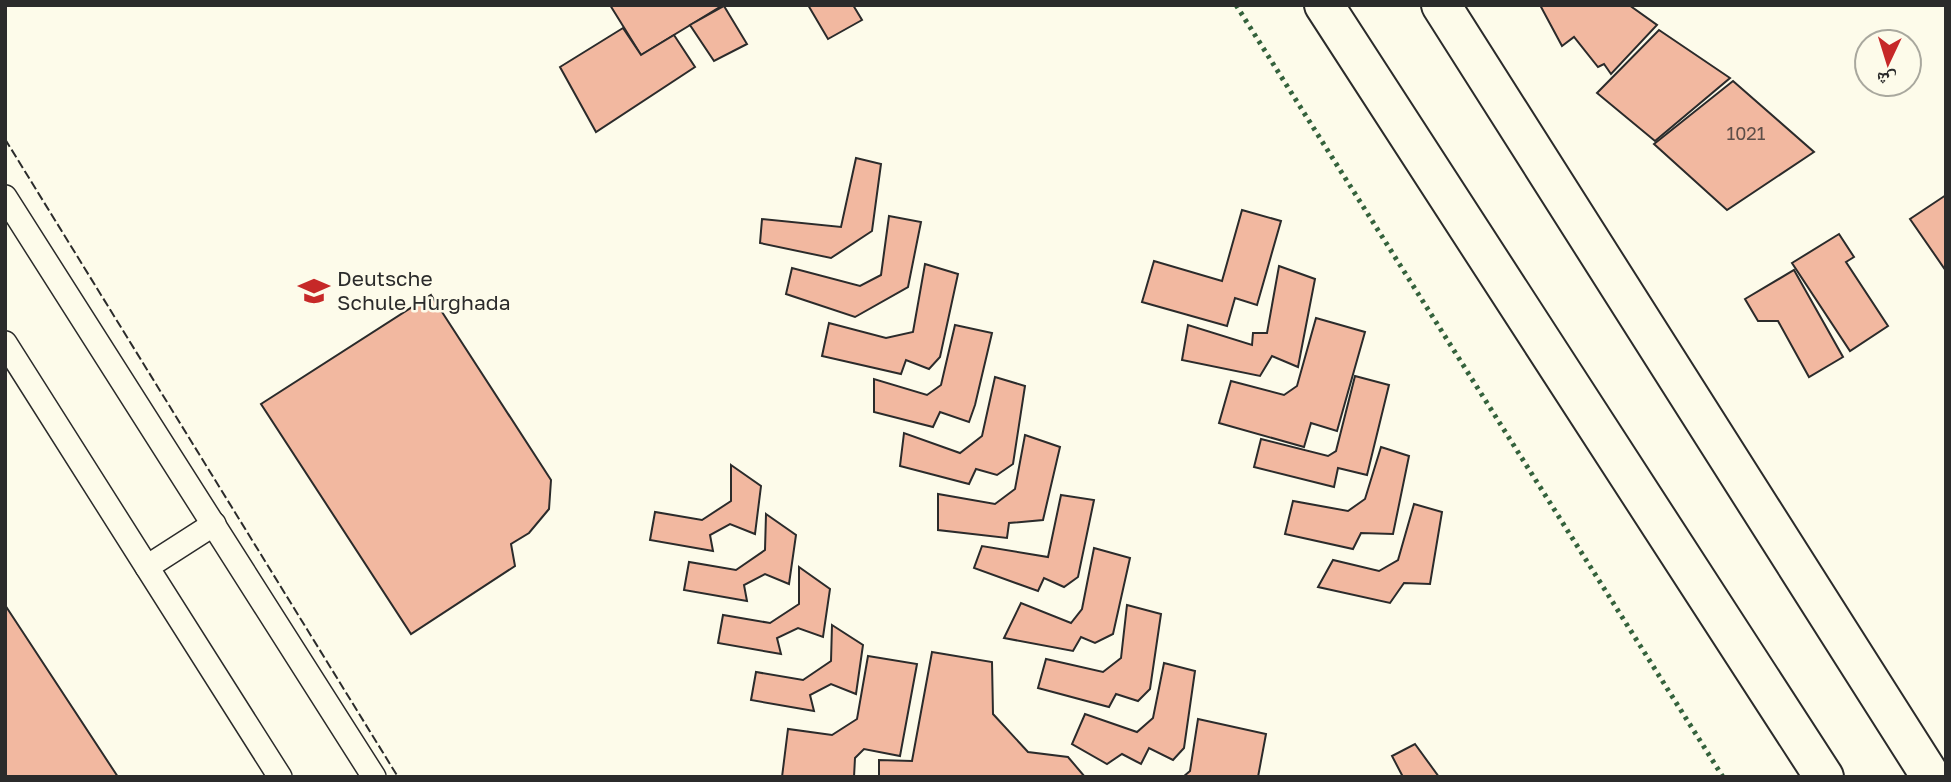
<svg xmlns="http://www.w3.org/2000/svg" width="1951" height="782" viewBox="0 0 1951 782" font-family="'Golos Text','Noto Naskh Arabic',sans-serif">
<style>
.building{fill:#f2b8a0;stroke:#2b2b2b;stroke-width:2}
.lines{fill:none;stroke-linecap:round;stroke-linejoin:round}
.lane-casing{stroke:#2b2b2b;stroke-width:26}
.secondary-casing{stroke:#2b2b2b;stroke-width:42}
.lane{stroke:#fdfbea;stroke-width:23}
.secondary{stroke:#fdfbea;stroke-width:38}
.hedge{stroke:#34623c;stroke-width:5;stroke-dasharray:3.5 5;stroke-linecap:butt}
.fence{stroke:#2b2b2b;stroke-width:2;stroke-dasharray:9 3.5;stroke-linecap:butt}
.labels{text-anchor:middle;stroke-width:5;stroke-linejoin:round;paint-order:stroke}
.number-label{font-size:18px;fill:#5d4e48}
.poi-label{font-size:21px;fill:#2b2b2b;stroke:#fdfbea;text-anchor:start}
</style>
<rect width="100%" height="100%" fill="#fdfbea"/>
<g class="building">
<path d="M610,5h113l-82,50z"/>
<path d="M808,5h45l9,15 -34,19z"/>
<path d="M1540,5h89l28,20 -46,49 -7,-10 -6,3 -24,-30 -12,9z"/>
<path d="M724,6l23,38 -33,17 -24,-36z"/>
<path d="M623,28l18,27 33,-20 21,32 -99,65 -36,-65z"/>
<path d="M1659,30l71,48 -75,63 -58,-48z"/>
<path d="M1733,81l81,71 -87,58 -73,-66z"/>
<path d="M856,158l25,6 -9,67 -41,27 -71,-15 2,-24 79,8z"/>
<path d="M1946,195v76l-36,-52z"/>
<path d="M1242,210l39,11 -24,84 -22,-7 -8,28 -85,-24 12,-41 68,20z"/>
<path d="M889,216l32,6 -13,65 -53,30 -69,-23 6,-26 68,18 21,-11z"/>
<path d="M1839,234l15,23 -8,5 42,64 -38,25 -58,-88z"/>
<path d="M925,264l33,10 -18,83 -11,12 -23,-9 -5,14 -79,-18 7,-33 57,15 27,-6z"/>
<path d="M1279,266l36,13 -17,88 -26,-11 -12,20 -78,-16 6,-35 64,20 1,-12h14z"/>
<path d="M1794,270l49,87 -34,20 -31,-56h-20l-13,-22z"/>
<path d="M431,295l120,185 -2,29 -20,24 -18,11 4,22 -104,68 -150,-230z"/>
<path d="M1316,318l49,14 -28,99 -26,-8 -7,24 -85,-24 12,-42 53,14 13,-9z"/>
<path d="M955,325l37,8 -17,72 -6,17 -29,-10 -7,15 -59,-15v-33l53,16 14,-10z"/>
<path d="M1355,376l34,9 -22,90 -29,-7 -4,19 -80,-20 7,-28 67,17 8,-5z"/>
<path d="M995,377l30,9 -12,78 -16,11 -21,-6 -7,15 -69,-18 4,-33 56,20 22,-17z"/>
<path d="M1025,435l35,12 -17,73 -34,3 -2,15 -69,-8v-36l57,10 20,-15z"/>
<path d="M1381,447l28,9 -16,78 -32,-1 -8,16 -68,-15 8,-33 55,10 17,-12z"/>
<path d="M731,465l30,21 -6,48 -25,-10 -20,11 3,16 -63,-11 5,-28 47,8 29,-19z"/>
<path d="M1061,495l33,5 -16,77 -14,10 -20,-9 -6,13 -64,-23 8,-22 66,11z"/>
<path d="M1414,504l28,8 -12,72 -26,-1 -14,20 -72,-16 15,-27 46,11 19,-11z"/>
<path d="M766,514l30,21 -7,49 -24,-10 -21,11 3,16 -63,-11 5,-28 47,8 29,-20z"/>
<path d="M1094,548l36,10 -17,76 -18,9 -14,-6 -8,14 -69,-13 17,-35 50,20 11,-14z"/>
<path d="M799,567l31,22 -7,48 -25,-9 -21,10 4,16 -63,-11 5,-28 47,8 29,-19z"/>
<path d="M5,605l113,172h-113z"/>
<path d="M1127,605l34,9 -11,75 -12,12 -22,-7 -7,13 -71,-19 8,-29 57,13 18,-14z"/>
<path d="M832,625l31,20 -7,49 -25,-10 -21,11 4,16 -63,-11 5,-28 47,8 28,-19z"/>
<path d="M932,652l60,10 1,52 35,38 40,5 17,20h-206v-17l33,1z"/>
<path d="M868,656l49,8 -17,92 -36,-7 -9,9 -1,19h-72l6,-48 44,6 25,-16z"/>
<path d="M1164,663l31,8 -11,77 -11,12 -24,-12 -8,16 -19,-10 -15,10 -35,-20 13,-30 52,18 16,-14z"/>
<path d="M1198,719l68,15 -8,43h-75l7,-6z"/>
<path d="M1415,744l24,33h-36l-11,-21z"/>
</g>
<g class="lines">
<defs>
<g id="lane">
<path d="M5,197l369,580"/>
<path d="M5,343l275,434"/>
<path d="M147,567l67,-43"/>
</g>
<g id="secondary">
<path d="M1324,5l500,772"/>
<path d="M1441,5l490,772"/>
</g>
</defs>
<use href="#lane" class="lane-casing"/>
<use href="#secondary" class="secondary-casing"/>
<use href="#lane" class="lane"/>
<use href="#secondary" class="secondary"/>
<path class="hedge" d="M1236,5l487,772"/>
<path class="fence" d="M5,139l393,638"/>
</g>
<defs>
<symbol id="school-bare" viewBox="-9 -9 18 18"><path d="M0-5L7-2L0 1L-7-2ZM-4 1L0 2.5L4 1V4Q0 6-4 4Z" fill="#c62828" stroke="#fdfbea" stroke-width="2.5" paint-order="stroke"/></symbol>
</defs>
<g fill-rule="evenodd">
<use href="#school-bare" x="292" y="269" width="44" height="44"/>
</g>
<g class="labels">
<g class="number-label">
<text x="1746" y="140">1021</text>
</g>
<g class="poi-label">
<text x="337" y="286">Deutsche<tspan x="337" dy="24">Schule Hurghada</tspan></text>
</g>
</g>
<rect width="1951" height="782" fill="none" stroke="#2b2b2b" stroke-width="14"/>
<g transform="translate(1888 63) rotate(184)"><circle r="33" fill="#fdfbea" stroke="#a9a89e" stroke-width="2"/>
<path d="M0-5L12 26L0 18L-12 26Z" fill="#c62828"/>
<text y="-10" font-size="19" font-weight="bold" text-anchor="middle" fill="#2b2b2b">ش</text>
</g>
</svg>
